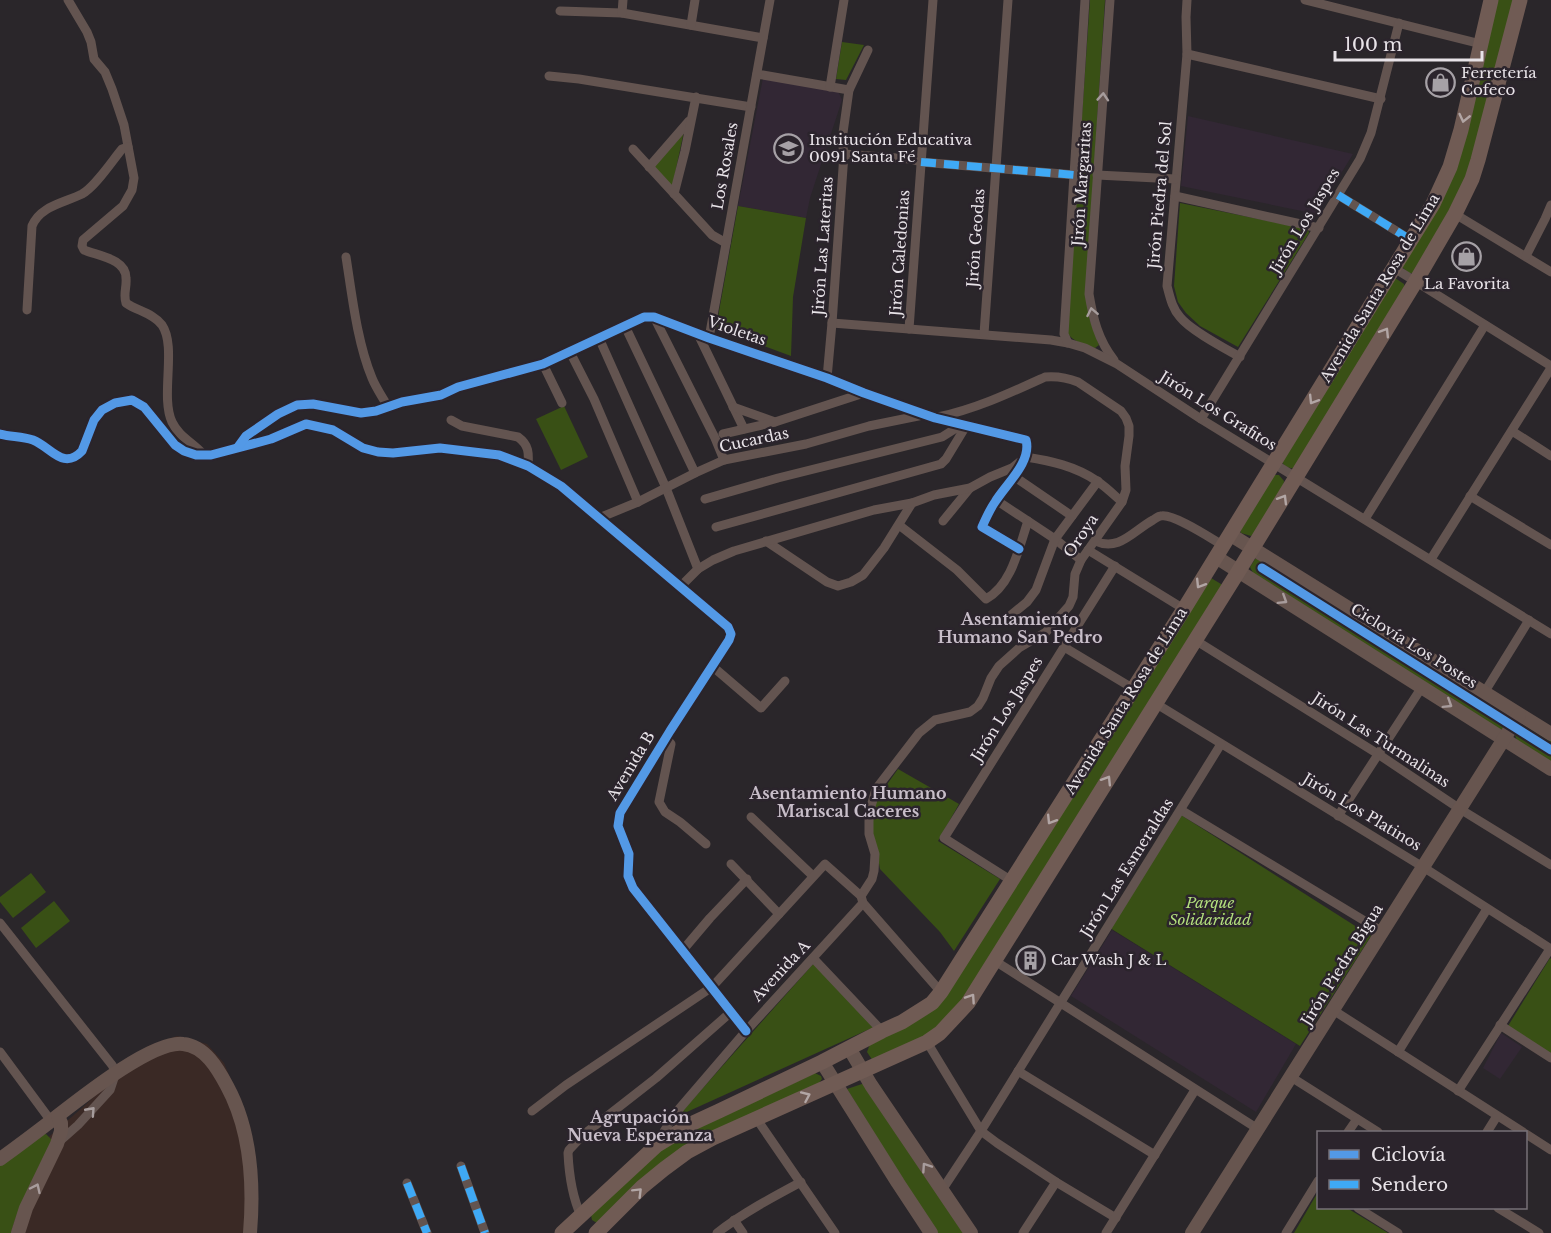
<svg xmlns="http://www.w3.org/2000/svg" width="1551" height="1233" viewBox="0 0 1551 1233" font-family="'Libre Baskerville',serif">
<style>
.industrial{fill:#3a2925}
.built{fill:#322734}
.green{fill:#395015}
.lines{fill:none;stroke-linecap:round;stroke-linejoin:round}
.street{stroke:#635450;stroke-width:9}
.secondary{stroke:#67554f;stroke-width:14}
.primary{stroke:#705b54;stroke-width:15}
.quiet{stroke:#3fa9f5;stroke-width:8;stroke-dasharray:15 8;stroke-linecap:butt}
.cycleway-casing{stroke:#2b242c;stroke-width:13}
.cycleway{stroke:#5399e6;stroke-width:9}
.oneway{stroke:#a69c9c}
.oneway2{stroke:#b2a6a5}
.oneway3{stroke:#a89c9c}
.labels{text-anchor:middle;stroke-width:5;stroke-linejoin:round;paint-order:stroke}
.poi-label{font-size:15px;fill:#e8e3e8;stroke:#2b242c;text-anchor:start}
.street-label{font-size:15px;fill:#e8e3e8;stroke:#2b242c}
.park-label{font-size:15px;font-style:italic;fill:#b2df7d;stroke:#2b242c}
.neighbourhood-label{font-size:16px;font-weight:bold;fill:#c8bec9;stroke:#2b242c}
</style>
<rect width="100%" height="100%" fill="#2a262a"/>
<path class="industrial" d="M177,1036l30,8 17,19 26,63 8,90 -5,17h-253v-58l21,-14 62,-54 65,-61z"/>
<g class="built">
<path d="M763,78l75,13 4,9 -32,98 -4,20 -68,-12z"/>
<path d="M1188,116l165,38 -37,60 -135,-28z"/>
<path d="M1112,930l184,114 -40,68 -185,-116z"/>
<path d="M1501,1033l21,14 -22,32 -17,-11z"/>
</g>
<g class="green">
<path d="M1090,0h15l-19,291 4,29 9,25 -4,3c-10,-2 -22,-7 -28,-15z"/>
<path d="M1496,0h18l-47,178 -52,95h-6l-7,-6 31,-56z"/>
<path d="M842,42l22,3 -18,35 -10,-1z"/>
<path d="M684,131l-12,57 -19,-21z"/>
<path d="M1180,203l128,26 1,4 -71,114 -38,-21 -14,-13 -8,-11 -4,-16z"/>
<path d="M738,206l68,12 -13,79 -2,59 -75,-28z"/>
<path d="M1395,278l9,6 1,6 -108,178c-8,1 -13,-1 -16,-8z"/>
<path d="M564,406l24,51 -27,13 -25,-51z"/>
<path d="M1272,475h7l5,6 -1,6 -28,46 -4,3 -10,-3 -2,-6z"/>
<path d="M1259,557l248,155 3,6 -4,9 -6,3 -247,-157 -3,-6 5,-8z"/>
<path d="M1211,578l10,6 2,3 -257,412 -35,34 -58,28 -6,-9 3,-8 52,-29z"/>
<path d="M1526,724l25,15v23l-34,-21 -2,-6 5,-9z"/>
<path d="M898,769l61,35 -21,37 62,38 -46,72 -14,-19 -60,-63 -3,-17 -4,-11v-24l3,-17z"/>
<path d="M1181,815l190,121 -71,110 -190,-118z"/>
<path d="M31,873l15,19 -33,26 -13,-16v-5z"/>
<path d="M54,901l16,20 -34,27 -15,-20z"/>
<path d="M1550,958l1,1v95l-43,-28z"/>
<path d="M814,963l60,64 -196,89z"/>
<path d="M815,1073l6,3 1,3 -4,5 -83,39 -138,100 -5,-3 -1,-5 40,-40 42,-35z"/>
<path d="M865,1083l101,150h-30l-89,-144z"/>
<path d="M46,1134l5,5 2,5c-15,28 -34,58 -42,89h-11v-68l38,-29z"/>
<path d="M1318,1192v16h29l41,25h-94z"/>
</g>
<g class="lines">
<g class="street">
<path d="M68,0l19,32 4,10 3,17 11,13 7,17 12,36 10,53 -2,12 -9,16 -40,34 -1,6 2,4c15,6 42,9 42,28 1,9 -3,16 0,25 11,8 27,10 36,22 15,22 -2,71 10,97 7,15 22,21 32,33"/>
<path d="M1110,0l-21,294c4,24 9,46 25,66"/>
<path d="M1187,0l-1,17 1,37 -20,232c3,11 5,22 13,31 10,13 44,31 60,40"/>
<path d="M1305,0l176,44"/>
<path d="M560,11l62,2 141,25"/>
<path d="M622,13l1,-13"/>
<path d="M691,25l4,-25"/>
<path d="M1187,54l194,45"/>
<path d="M757,74l92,16"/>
<path d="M549,76l30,3 172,28"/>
<path d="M830,87l14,-87"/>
<path d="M633,149l79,86 14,8"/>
<path d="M844,154l66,5 11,3 154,13"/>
<path d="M649,167l40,-46"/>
<path d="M1097,175l79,4"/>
<path d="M674,194l11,-43 11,-54"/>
<path d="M1338,195l73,45"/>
<path d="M1175,196l144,32"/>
<path d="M1455,214l96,58"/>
<path d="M1526,256l19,-37 6,-14"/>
<path d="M346,257c6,38 11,85 26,121 4,10 11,20 16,29"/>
<path d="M1394,268l157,98"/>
<path d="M27,310l5,-84c8,-20 32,-23 50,-32 13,-7 30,-33 40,-45l6,-2"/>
<path d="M654,317l61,121 9,22"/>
<path d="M832,323l219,17 17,3 17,5 32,16 84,55 350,215"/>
<path d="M625,326l70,147"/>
<path d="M909,329l24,-329"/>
<path d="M698,334l46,95"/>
<path d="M984,334l24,-334"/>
<path d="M599,338l67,150 32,81"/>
<path d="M709,338l61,-338"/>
<path d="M1068,343l-4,-9 21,-334"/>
<path d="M570,352l24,47 44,103"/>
<path d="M543,364l19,39"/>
<path d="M827,378l5,-55 12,-169 -2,-14 7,-50 19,-40"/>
<path d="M733,407l42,15"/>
<path d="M1201,419l159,-260 11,-26 28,-110"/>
<path d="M451,420l11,6 56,11c11,8 11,16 10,29"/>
<path d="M1512,431l39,25"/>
<path d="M0,434c11,3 22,2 33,6 18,7 30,31 49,11l12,-31 8,-10 13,-7 17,-3 12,7 31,38 9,6 12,4h15l60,-16 35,-15 27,6 30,18 15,4 15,1 47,-5 59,7 29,11 33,20 167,141 3,7 -2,6 -59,91 -50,82 -2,13 11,28 -1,22 5,12 113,143"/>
<path d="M723,434l52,-12 89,-29"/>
<path d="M238,447l8,-11 32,-22 19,-9 16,-1 48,9 15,-2 26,-9 39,-7 17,-8 85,-23 101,-47h10l55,21 118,40 37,15 71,25 91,22c6,22 -20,44 -31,62 -5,7 -9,16 -13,25l37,22"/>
<path d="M1015,477l57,39"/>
<path d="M1470,496l81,49"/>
<path d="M705,499l73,-21 164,-41 19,-12"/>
<path d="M996,500l59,39 26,21"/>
<path d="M599,518l39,-16 57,-29 29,-13 82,-16 63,-18 54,-11"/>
<path d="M1365,519l120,-194"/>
<path d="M943,521l27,-33"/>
<path d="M899,525l58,45 29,29c26,-14 33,-52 42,-78"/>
<path d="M716,527l225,-63 5,-5 20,-33"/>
<path d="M766,541l61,41 11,4 13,-4 12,-7 21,-27 28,-45"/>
<path d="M1095,541c24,11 38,-10 58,-21 2,-1 5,-4 8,-4 12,-3 51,23 63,30"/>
<path d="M1088,550l96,59"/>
<path d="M1431,559l120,-191"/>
<path d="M680,587l18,-18 15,-9 21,-9 140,-41 38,-7 22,-8 36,-7 20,-11 22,-9 14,-11c25,4 49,9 71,24 9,6 17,14 25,21"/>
<path d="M1005,620l22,-18 9,-12 19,-51 43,-58"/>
<path d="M1195,640l183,114 82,55 91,56"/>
<path d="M1064,647l70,42"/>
<path d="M712,666l49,42 24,-27"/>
<path d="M1484,693l45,-73"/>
<path d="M1155,703l268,164 128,82"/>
<path d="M666,738l5,6 -12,58 6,10 15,10 26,22"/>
<path d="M1181,810l202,122"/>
<path d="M1338,816l84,-129"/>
<path d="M751,817l62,59"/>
<path d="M731,864l48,50"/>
<path d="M1012,881l-68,-43 171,-272"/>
<path d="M861,896l11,-17 2,-8 1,-17 -6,-20v-13l1,-11 6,-21 43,-56 16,-13 35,-8 8,-6 5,-8 8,-20 8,-12 20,-18 27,-16 23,-26 4,-9 2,-23 6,-14 41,-58 4,-12 -1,-24 4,-30v-10l-3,-8 -5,-7 -43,-29c-10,-4 -21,-6 -33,-5 -35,16 -69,32 -107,40"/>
<path d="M0,923l112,142 4,7 -6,18 -32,35 -18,16"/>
<path d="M682,951l28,-33 37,-39"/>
<path d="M813,958l69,73"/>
<path d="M995,961l263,168"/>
<path d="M1333,1010l190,122"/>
<path d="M1500,1025l51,33"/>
<path d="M927,1042l54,89 16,12 59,39 60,36"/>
<path d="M0,1052l51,69"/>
<path d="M1398,1052l89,-143"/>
<path d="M1018,1071l137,84"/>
<path d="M1291,1077l87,55"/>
<path d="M1458,1091l92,-142"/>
<path d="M532,1111l34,-26 146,-98 113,-123 36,32 2,7 78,89"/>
<path d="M756,1118l79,115"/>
<path d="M1348,1132l9,-13"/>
<path d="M1487,1132l10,-16"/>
<path d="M1526,1134l25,16"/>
<path d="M658,1142l15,-26 73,-85 117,-128"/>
<path d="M461,1166l24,67"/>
<path d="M407,1183l20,50"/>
<path d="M942,1190l39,-59 240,-387"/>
<path d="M1358,1208l40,25"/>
<path d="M1498,1208l41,25"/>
<path d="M581,1216c-9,-20 -12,-41 -13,-63l1,-3 14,-15 73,-57 75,-66"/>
<path d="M734,1220l9,13"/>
<path d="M717,1233c26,-20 54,-35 84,-51"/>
<path d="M1023,1233l33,-51"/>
<path d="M1106,1233l89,-143"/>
<path d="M1286,1233l32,-52"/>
</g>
<g class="secondary">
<path d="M1231,535l320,199"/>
<path d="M1216,557l335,212"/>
<path d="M849,1048l22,37 100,148"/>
<path d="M822,1062l76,121 33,50"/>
<path d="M0,1159c17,-12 34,-25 51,-38 26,-20 101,-81 132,-77 22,2 35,25 44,42 24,44 27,99 23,147"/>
<path d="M18,1233l8,-25 31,-64 4,-13v-8l-3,-7"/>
<path d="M1192,1233l327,-518"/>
</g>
<g class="primary">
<path d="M562,1233l95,-88 36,-22 26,-12 103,-49 60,-31 20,-9 30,-19 9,-11 243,-383 249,-405 17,-37 11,-37 30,-130"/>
<path d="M596,1233l46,-46 22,-18 23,-17 26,-14 214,-96 13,-9 28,-30 270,-431 178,-291 39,-67 17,-35 6,-19 42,-160"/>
</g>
<g class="quiet">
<path d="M921,162l154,13"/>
<path d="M1338,195l73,45"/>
<path d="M461,1166l24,67"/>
<path d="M407,1183l20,50"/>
</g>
<defs>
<g id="cycleway">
<path d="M0,434c11,3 22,2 33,6 18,7 30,31 49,11l12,-31 8,-10 13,-7 17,-3 12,7 31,38 9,6 12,4h15l60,-16 35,-15 27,6 30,18 15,4 15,1 47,-5 59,7 29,11 33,20 167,141 3,7 -2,6 -59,91 -50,82 -2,13 11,28 -1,22 5,12 113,143"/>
<path d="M238,447l8,-11 32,-22 19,-9 16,-1 48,9 15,-2 26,-9 39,-7 17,-8 85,-23 101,-47h10l55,21 118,40 37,15 71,25 91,22c6,22 -20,44 -31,62 -5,7 -9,16 -13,25l37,22"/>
<path d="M1262,568l289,182"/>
</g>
</defs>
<use href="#cycleway" class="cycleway-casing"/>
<use href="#cycleway" class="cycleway"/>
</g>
<defs><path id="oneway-chevron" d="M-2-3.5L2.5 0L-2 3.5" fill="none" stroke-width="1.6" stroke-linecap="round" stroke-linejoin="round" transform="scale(1.5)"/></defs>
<g class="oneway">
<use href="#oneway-chevron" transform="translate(1103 97) rotate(-86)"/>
<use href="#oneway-chevron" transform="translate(1092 312) rotate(-101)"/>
<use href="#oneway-chevron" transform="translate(91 1111) rotate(-48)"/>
</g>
<g class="oneway2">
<use href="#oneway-chevron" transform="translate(1464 118) rotate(103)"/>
<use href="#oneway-chevron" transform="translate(1385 332) rotate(-58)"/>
<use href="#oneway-chevron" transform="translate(1313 400) rotate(122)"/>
<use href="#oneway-chevron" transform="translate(1283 499) rotate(-59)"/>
<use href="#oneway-chevron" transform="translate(1200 584) rotate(122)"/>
<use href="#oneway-chevron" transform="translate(1107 780) rotate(-58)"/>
<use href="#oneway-chevron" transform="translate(1051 820) rotate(122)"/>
<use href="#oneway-chevron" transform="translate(971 998) rotate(-56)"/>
<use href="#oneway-chevron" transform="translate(806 1096) rotate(-24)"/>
<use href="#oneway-chevron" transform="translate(638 1192) rotate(-45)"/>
</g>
<g class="oneway3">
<use href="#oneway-chevron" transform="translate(1283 600) rotate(32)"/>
<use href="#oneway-chevron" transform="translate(1448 704) rotate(32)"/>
<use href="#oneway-chevron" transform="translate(926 1167) rotate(-124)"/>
<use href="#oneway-chevron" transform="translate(36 1188) rotate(-65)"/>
</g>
<defs>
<symbol id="shop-ring" viewBox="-11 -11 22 22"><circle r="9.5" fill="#2b242c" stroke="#a6a1a6" stroke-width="1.5"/><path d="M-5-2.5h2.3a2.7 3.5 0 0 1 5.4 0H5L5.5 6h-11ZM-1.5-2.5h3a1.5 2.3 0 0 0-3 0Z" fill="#a6a1a6"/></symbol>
<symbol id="school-ring" viewBox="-11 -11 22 22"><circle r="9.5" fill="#2b242c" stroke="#a6a1a6" stroke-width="1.5"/><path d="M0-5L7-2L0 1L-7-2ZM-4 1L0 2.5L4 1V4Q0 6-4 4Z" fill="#a6a1a6"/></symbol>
<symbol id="building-ring" viewBox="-11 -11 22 22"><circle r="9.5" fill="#2b242c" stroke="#a6a1a6" stroke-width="1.5"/><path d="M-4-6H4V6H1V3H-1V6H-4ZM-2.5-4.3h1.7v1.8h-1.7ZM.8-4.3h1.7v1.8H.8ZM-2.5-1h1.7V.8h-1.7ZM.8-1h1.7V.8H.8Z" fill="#a6a1a6"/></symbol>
</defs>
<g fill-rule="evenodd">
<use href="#shop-ring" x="1424" y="66" width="33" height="33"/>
<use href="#school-ring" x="772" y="132" width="33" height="33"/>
<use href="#shop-ring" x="1450" y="240" width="33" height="33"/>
<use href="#building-ring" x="1014" y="944" width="33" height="33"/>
</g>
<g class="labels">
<g class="poi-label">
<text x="1461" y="78">Ferretería<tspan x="1461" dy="17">Cofeco</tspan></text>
<text x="809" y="145">Institución Educativa<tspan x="809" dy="17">0091 Santa Fé</tspan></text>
<text x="1467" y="289" text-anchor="middle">La Favorita</text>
<text x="1051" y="965">Car Wash J &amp; L</text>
</g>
<g class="street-label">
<text transform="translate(725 166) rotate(-80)" y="5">Los Rosales</text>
<text transform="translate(1082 184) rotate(-86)" y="5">Jirón Margaritas</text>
<text transform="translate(1160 195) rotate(-85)" y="5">Jirón Piedra del Sol</text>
<text transform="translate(1305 221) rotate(-59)" y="5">Jirón Los Jaspes</text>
<text transform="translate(976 238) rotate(-86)" y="5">Jirón Geodas</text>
<text transform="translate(823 246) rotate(-86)" y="5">Jirón Las Lateritas</text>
<text transform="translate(900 253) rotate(-86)" y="5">Jirón Caledonias</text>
<text transform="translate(1380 288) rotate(-59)" y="5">Avenida Santa Rosa de Lima</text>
<text transform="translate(737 331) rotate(19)" y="5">Violetas</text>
<text transform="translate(1218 411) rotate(32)" y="5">Jirón Los Grafitos</text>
<text transform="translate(754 440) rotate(-12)" y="5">Cucardas</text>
<text transform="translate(1081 536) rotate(-56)" y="5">Oroya</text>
<text transform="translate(1414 646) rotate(32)" y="5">Ciclovía Los Postes</text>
<text transform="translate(1126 701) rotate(-58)" y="5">Avenida Santa Rosa de Lima</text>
<text transform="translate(1007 709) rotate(-58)" y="5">Jirón Los Jaspes</text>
<text transform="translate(1381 740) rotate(33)" y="5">Jirón Las Turmalinas</text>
<text transform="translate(631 766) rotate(-59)" y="5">Avenida B</text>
<text transform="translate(1362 812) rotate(31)" y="5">Jirón Los Platinos</text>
<text transform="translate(1127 868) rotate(-58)" y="5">Jirón Las Esmeraldas</text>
<text transform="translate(1342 965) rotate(-58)" y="5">Jirón Piedra Bigua</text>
<text transform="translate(781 971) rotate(-47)" y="5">Avenida A</text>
</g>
<g class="park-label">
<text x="1210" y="908">Parque<tspan x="1210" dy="17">Solidaridad</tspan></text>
</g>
<g class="neighbourhood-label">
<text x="1020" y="625">Asentamiento<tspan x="1020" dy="18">Humano San Pedro</tspan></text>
<text x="848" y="799">Asentamiento Humano<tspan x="848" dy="18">Mariscal Caceres</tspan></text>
<text x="640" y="1123">Agrupación<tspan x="640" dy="18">Nueva Esperanza</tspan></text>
</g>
</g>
<rect x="1317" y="1131" width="210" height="78" fill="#2b242c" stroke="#777077" stroke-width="1.5"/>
<rect x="1329" y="1150" width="30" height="9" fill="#5399e6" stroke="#777077" stroke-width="1.5"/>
<text x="1371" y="1161" font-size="18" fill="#e8e3e8">Ciclovía</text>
<rect x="1329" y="1180" width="30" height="9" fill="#3fa9f5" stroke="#777077" stroke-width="1.5"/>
<text x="1371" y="1191" font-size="18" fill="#e8e3e8">Sendero</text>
<path d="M1335 51v9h147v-9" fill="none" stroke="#e8e3e8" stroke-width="3"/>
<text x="1344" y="51" font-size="18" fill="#e8e3e8" stroke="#2b242c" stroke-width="4.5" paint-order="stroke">100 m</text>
</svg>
